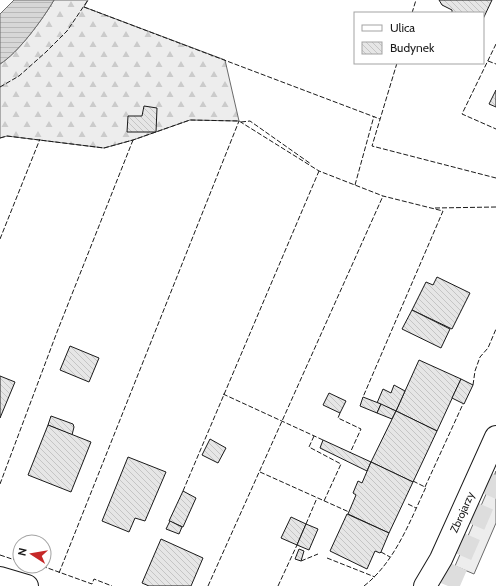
<svg xmlns="http://www.w3.org/2000/svg" width="496" height="586" viewBox="0 0 496 586" font-family="Cabin,sans-serif">
<style>
.forest{fill:url(#forest-firs);stroke:#6a6a6a}
.built{fill:#ededed;stroke:#6a6a6a}
.water{fill:url(#water-rules);stroke:#6a6a6a}
.building{fill:url(#building-back-hatch);stroke:#1a1a1a}
.lines{fill:none;stroke-linecap:round;stroke-linejoin:round}
.secondary-tunnel{stroke:#ddd;stroke-width:22;stroke-dasharray:22 11;stroke-linecap:butt}
.street-casing{stroke:#1a1a1a;stroke-width:24}
.street{stroke:#fff;stroke-width:22}
.fence{stroke:#1a1a1a;stroke-width:1;stroke-dasharray:5 2;stroke-linecap:butt}
.labels{text-anchor:middle;stroke-width:3;stroke-linejoin:round;paint-order:stroke}
.street-label{font-size:11px;fill:#1a1a1a;stroke:#fff}
</style>
<defs>
<pattern id="forest-firs" width="22" height="20" patternUnits="userSpaceOnUse"><rect width="22" height="20" fill="#ededed"/><path d="M5 1l3.5 6h-7zM16 11l3.5 6h-7z" fill="#cbcbcb"/></pattern>
<pattern id="water-rules" width="6" height="5" patternUnits="userSpaceOnUse"><rect width="6" height="5" fill="#d7d7d7"/><path d="M0 2.5h6" fill="none" stroke="#b8b8b8"/></pattern>
<pattern id="building-back-hatch" width="6" height="6" patternUnits="userSpaceOnUse"><rect width="6" height="6" fill="#e6e6e6"/><path d="M-1 5l2 2M0 0l6 6M5-1l2 2" fill="none" stroke="#c5c5c5"/></pattern>
</defs>
<rect width="100%" height="100%" fill="#fff"/>
<path class="forest" d="M54,0h34l-4,7 141,53 14,61 -49,-1 -57,20 -29,8 -97,-12 -7,2v-74c18,-11 43,-45 54,-64z"/>
<path class="built" d="M496,471v52l-22,51 -19,-8z"/>
<path class="water" d="M14,0h40c-11,19 -36,53 -54,64v-50z"/>
<g class="building">
<path d="M439,0h53l-9,19v-6h-31v-3l-10,-5z"/>
<path d="M496,90v17l-7,-3z"/>
<path d="M144,106l13,2 -1,24h-29l1,-16h14z"/>
<path d="M437,277l33,16 -18,36 -40,-19 14,-28 7,3z"/>
<path d="M412,310l38,19 -9,19 -39,-19z"/>
<path d="M70,346l29,12 -10,24 -29,-12z"/>
<path d="M419,360l42,19 -24,52 -41,-20z"/>
<path d="M0,376l15,6 -15,36z"/>
<path d="M461,379l12,6 -9,19 -12,-6z"/>
<path d="M394,385l11,6 -9,20 -19,-8 6,-14 8,4z"/>
<path d="M329,393l17,8 -6,12 -17,-8z"/>
<path d="M363,397l18,7 -4,9 -17,-7z"/>
<path d="M381,404l15,7 -4,8 -15,-6z"/>
<path d="M396,411l41,20 -24,51 -42,-20z"/>
<path d="M51,416l22,8 1,3 -2,8 -24,-10z"/>
<path d="M48,425l43,17 -20,50 -43,-17z"/>
<path d="M210,439l16,9 -8,15 -16,-8z"/>
<path d="M323,440l48,22 -4,9 -47,-23z"/>
<path d="M128,457l38,15 -21,49 -10,-3 -6,14 -27,-11z"/>
<path d="M371,462l42,20 -24,51 -41,-19 8,-19 -3,-2 5,-12 4,2z"/>
<path d="M183,491l13,7 -13,29 -14,-6z"/>
<path d="M347,514l42,19 -8,19 -1,1 -5,-2 -8,18 -37,-18z"/>
<path d="M291,517l15,7 -9,21 -16,-7z"/>
<path d="M170,521l12,6 -3,7 -13,-5z"/>
<path d="M306,524l12,5 -9,21 -12,-5z"/>
<path d="M161,539l42,19 -12,28h-42l-7,-3z"/>
<path d="M299,549l5,2 -3,10 -6,-2z"/>
</g>
<g class="lines">
<path class="secondary-tunnel" d="M448,586l48,-111"/>
<defs>
<g id="street">
<path d="M0,578l27,8"/>
<path d="M425,586l16,-27 55,-122"/>
</g>
</defs>
<use href="#street" class="street-casing"/>
<use href="#street" class="street"/>
<g class="fence">
<path d="M84,7l296,112"/>
<path d="M412,13l4,-13"/>
<path d="M496,44l-34,70 34,15"/>
<path d="M488,61l8,3"/>
<path d="M397,63l-25,83 124,32"/>
<path d="M0,87l19,-11 27,-24 21,-21 21,-31"/>
<path d="M241,122l9,-1 61,43"/>
<path d="M0,138l7,-2 97,12 29,-8 57,-20 49,1 80,50 64,25 60,15 -80,186"/>
<path d="M355,185l19,-69"/>
<path d="M435,208l61,-1"/>
<path d="M0,239l40,-100"/>
<path d="M473,385l2,-14 5,-14 8,-9 8,-19"/>
<path d="M223,394l100,46"/>
<path d="M340,413l-2,5 23,11 -11,24"/>
<path d="M314,436l-5,11 32,17 -17,37"/>
<path d="M260,472l89,40"/>
<path d="M413,481l12,6"/>
<path d="M0,484l57,-152 76,-192"/>
<path d="M183,491l136,-320"/>
<path d="M408,504l8,4"/>
<path d="M306,524l11,-26"/>
<path d="M381,552l9,5"/>
<path d="M0,555l15,5 5,-2"/>
<path d="M327,558l48,19"/>
<path d="M301,561l17,-7"/>
<path d="M42,566l50,18 2,-5 18,7"/>
<path d="M59,573l180,-452"/>
<path d="M208,586l175,-390"/>
<path d="M278,586l19,-41"/>
<path d="M364,586c31,-24 46,-65 62,-99h-1l38,-83"/>
</g>
</g>
<g class="labels">
<g class="street-label">
<text transform="translate(462 512) rotate(-66)" y="4">Zbrojarzy</text>
</g>
</g>
<rect x="354" y="12" width="130" height="52" fill="#ffffff" stroke="#a3a3a3"/>
<rect x="362" y="25" width="20" height="6" fill="#ffffff" stroke="#a3a3a3"/>
<text x="390" y="32" font-size="12" fill="#1a1a1a">Ulica</text>
<rect x="362" y="42" width="20" height="12" fill="url(#building-back-hatch)" stroke="#a3a3a3"/>
<text x="390" y="52" font-size="12" fill="#1a1a1a">Budynek</text>
<g transform="translate(32 554) rotate(282)"><circle r="19" fill="#ffffff" stroke="#a3a3a3"/>
<path d="M0-3L7 15L0 10L-7 15Z" fill="#c62828"/>
<text y="-6" font-size="11" font-weight="bold" text-anchor="middle" fill="#1a1a1a">N</text>
</g>
</svg>
